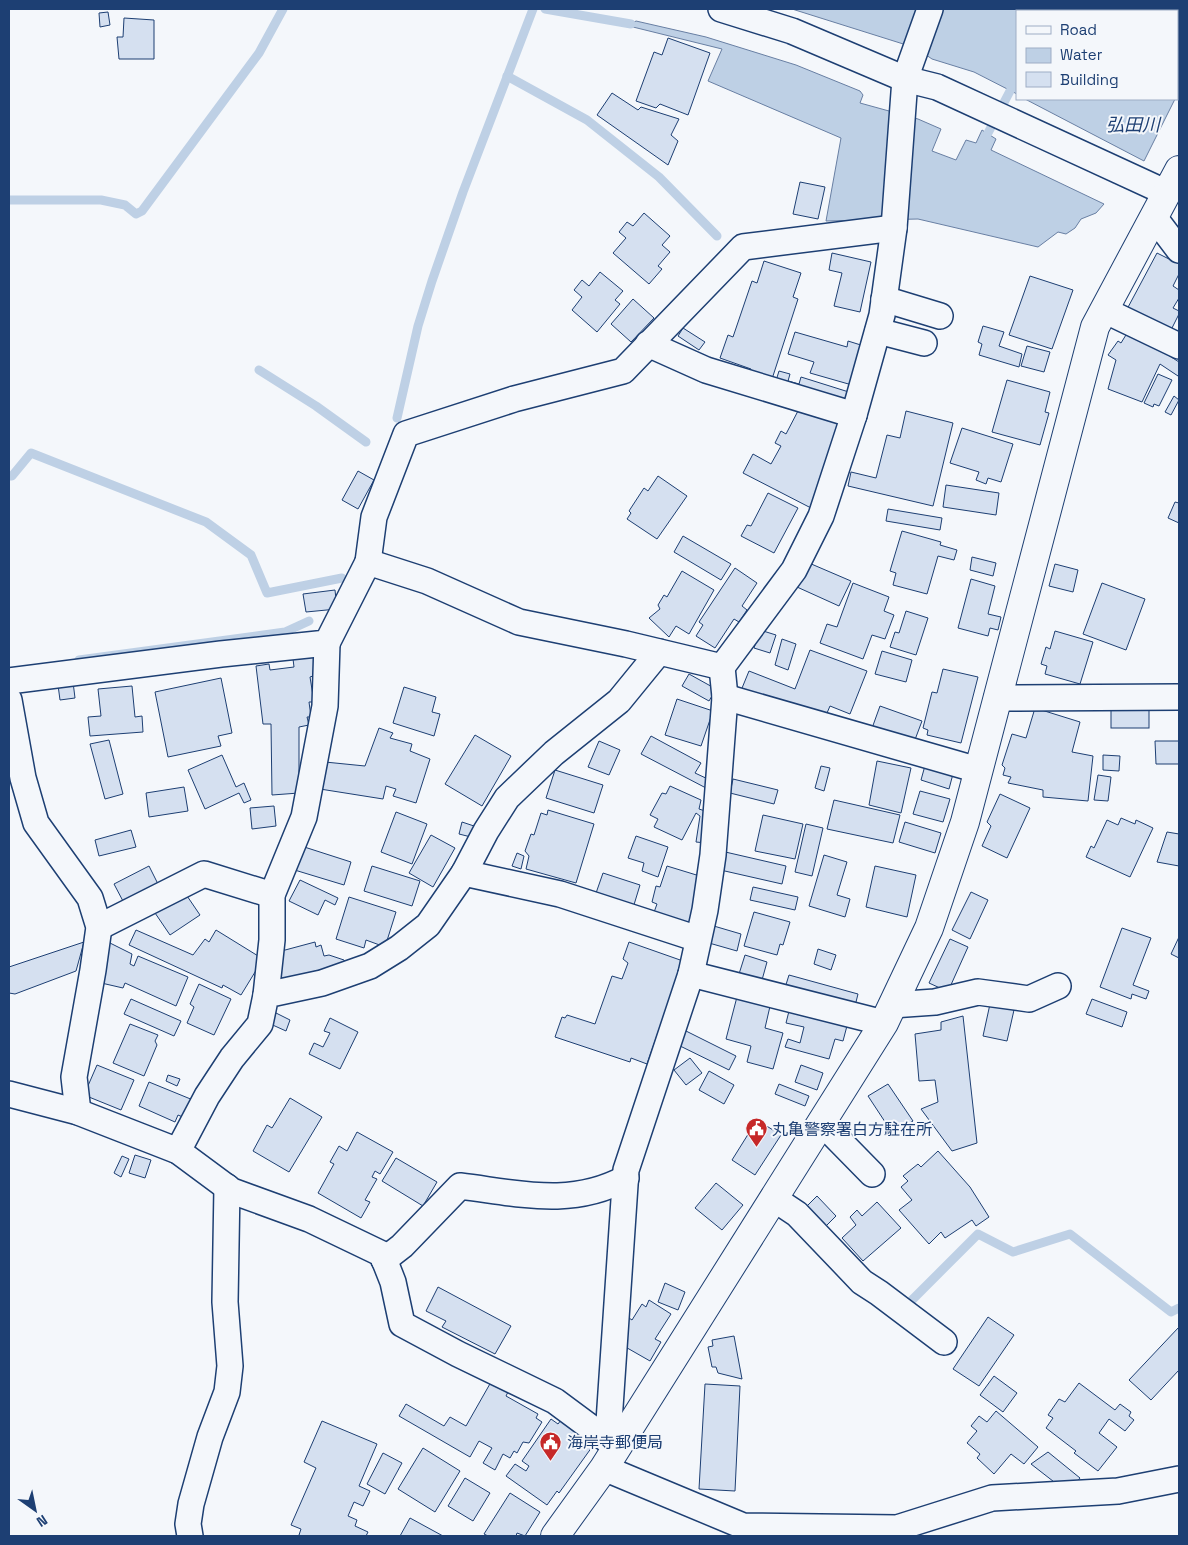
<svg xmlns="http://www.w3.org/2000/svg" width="1188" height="1545" viewBox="0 0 1188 1545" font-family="'Space Grotesk','Noto Sans JP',sans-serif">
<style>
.water{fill:#bed0e5;stroke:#687fa3}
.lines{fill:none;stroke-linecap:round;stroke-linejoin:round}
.stream{stroke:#bed0e5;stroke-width:9}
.building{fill:#d5e0f0;stroke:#1d3f73}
.street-casing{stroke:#1d3f73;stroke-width:28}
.secondary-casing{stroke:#1d3f73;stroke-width:30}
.street{stroke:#f4f7fb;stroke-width:25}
.secondary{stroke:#f4f7fb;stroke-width:28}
.labels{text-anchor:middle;stroke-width:4;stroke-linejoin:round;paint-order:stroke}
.poi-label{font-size:16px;fill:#1d3f73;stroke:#f4f7fb;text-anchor:start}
.water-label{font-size:18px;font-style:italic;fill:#1d3f73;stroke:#f4f7fb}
</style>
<rect width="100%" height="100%" fill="#f4f7fb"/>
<g class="water">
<path d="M792,9h387v81l-2,5v-84h-160v83l-43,-22 -42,-13 -16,-11z"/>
<path d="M636,21l70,16 90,28 64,26 3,4 -3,8 58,16 23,10 -9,22 24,9 10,-20 10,3 6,-13 14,9 -5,11 113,54 -8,9 -15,6 -6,9 -9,6 -8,-2 -20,15 -120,-28 -92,2 15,-83 -133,-57 14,-32 -89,-22 -2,-3z"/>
<path d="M1025,99h150l-31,62z"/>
</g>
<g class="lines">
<g class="stream">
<path d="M545,9l86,15"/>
<path d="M507,76l80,44 72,57 58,59"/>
<path d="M988,133l22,-42"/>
<path d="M9,200h92l24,5 11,9 6,-3 117,-158 24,-44"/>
<path d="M259,370l57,36 50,36"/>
<path d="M397,418l21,-92 14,-45 31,-89 70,-183"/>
<path d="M9,476h3l19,-23 175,69 45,33 16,38 75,-15"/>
<path d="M79,660l206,-28 24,-11"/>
<path d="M912,1300l66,-66 35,18 57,-18 101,78 8,-4"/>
</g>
</g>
<g class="building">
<path d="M108,12l2,13 -10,2 -1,-14z"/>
<path d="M124,18l30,2v39h-35l-2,-22h6z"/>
<path d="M668,38l42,15 -22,62 -28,-11 -4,4 -20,-7 18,-49 8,3z"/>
<path d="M612,93l26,17 3,-3 38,12 -8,16 7,6 -10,24 -71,-50z"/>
<path d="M800,182l25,5 -7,32 -25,-5z"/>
<path d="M644,213l26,23 -8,9 8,7 -12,14 4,3 -13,15 -36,-31 13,-15 -7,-6 8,-10 6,4z"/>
<path d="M832,253l39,9 -11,50 -26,-6 8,-33 -13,-3z"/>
<path d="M1157,253l22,11v10l-6,12 6,4v8l-6,10 6,3v3l-10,20 -43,-23z"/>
<path d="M764,261l37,12 -8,24 5,2 -26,80 -24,-2 3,-8 -31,-11 8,-23 5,2 19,-56 5,2z"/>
<path d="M600,272l23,19 -8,9 5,4 -23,28 -25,-22 10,-13 -8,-7 8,-10 7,6z"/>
<path d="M1030,276l43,14 -21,59 -43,-14z"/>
<path d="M633,299l21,19 -23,24 -20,-18z"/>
<path d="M983,326l21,6 -5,14 23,8 -3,13 -40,-12 3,-11 -4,-2z"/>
<path d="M683,328l22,14 -6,8 -21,-14z"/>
<path d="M1129,330l50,32v12l-1,2 -18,-12 -18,38 -34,-13 8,-29 -8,-5 10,-14 3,2z"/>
<path d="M795,332l52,15 1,-6 16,5 -12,39 -42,-12 4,-11 -26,-8z"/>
<path d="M1027,346l23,6 -6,20 -23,-6z"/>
<path d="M779,371l11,3 -2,7 11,3 2,-7 51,16 -4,13 -73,-22z"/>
<path d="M1158,374l14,6 -13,26 -5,-2 -1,3 -9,-4z"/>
<path d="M1007,380l43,12 -5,20 4,1 -9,32 -48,-13z"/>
<path d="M1174,396l5,4 -8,15 -6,-3z"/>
<path d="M799,409l47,10 -18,35 8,4 -25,50 -68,-35 10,-19 18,10 10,-18 -6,-3 6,-12 5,3z"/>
<path d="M906,411l47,12 -20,83 -85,-20 3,-14 25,6 11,-43 13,3z"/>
<path d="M962,428l51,16 -12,38 -13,-4 -2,6 -10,-4 3,-8 -29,-9z"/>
<path d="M358,471l16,9 -16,29 -16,-9z"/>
<path d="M658,476l29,20 -30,43 -30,-20 4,-6 -2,-2 15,-23 4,3z"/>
<path d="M946,485l53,8 -3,22 -53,-8z"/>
<path d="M768,493l30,15 -24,45 -33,-17 6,-11 4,1z"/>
<path d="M1175,502l4,1v20l-11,-5z"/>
<path d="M888,509l54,9 -2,12 -54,-9z"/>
<path d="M902,531l39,11 -1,3 17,5 -3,10 -16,-4 -11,38 -34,-9 3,-12 -6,-2z"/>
<path d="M683,536l48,28 -10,16 -47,-28z"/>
<path d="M972,557l24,6 -3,13 -23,-6z"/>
<path d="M809,563l42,18 -12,25 -42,-19z"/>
<path d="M1055,564l23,6 -5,22 -24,-6z"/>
<path d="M735,568l22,15 -15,23 5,4 -8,12 -5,-3 -19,29 -19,-12 7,-11 -4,-3z"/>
<path d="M682,571l32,19 -25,44 -13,-8 -7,11 -20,-19 11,-9 -2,-4 6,-10 3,2z"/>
<path d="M971,579l24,7 -7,28 13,3 -3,13 -8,-2 -2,8 -30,-8z"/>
<path d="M853,583l36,14 -5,14 10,4 -9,24 -13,-4 -9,24 -43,-16 7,-19 10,3z"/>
<path d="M1102,583l43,16 -19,51 -43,-16z"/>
<path d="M335,590l2,19 -31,3 -3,-18z"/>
<path d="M906,611l22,7 -12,37 -26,-8 5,-15 4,1z"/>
<path d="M760,630l16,5 -6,18 -16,-5z"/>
<path d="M1055,631l38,11 -13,42 -35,-10 2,-8 -6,-2 5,-17 4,2z"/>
<path d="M782,639l14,5 -8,26 -13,-5z"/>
<path d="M810,650l57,21 -17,43 -20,-8 -6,14 -84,-27 9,-22 46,18z"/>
<path d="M882,651l30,9 -6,22 -31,-8z"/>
<path d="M316,655l3,19 -9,3 4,25h-5l2,15h-4l2,8 -10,2v66l-27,2 -1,-71h-8l-7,-58 13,-2 1,6 24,-3 -1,-8z"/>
<path d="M943,669l35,8 -17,66 -34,-8 1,-5 -5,-2 9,-36 5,1z"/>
<path d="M689,674l27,15 -7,12 -27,-15z"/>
<path d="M221,678l11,55 -14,3 3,10 -53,11 -13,-65z"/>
<path d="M73,682l2,16 -15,2 -2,-15z"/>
<path d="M132,686l3,31 7,-1 1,16 -53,4 -2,-19 13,-1 -3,-27z"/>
<path d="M404,687l32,10 -4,15 8,2 -6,22 -41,-13z"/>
<path d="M677,699l36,12 -12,35 -36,-11z"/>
<path d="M880,706l42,15 -9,24 -42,-14z"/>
<path d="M1035,708l45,14 -8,30 21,4 -5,45 -45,-4v-7l-35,-7 3,-6 -8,-2 2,-7 -3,-3 10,-31 14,4z"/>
<rect x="1111" y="710" width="38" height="18"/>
<path d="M379,728l14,5 -3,5 22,6 -2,7 20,8 -14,44 -23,-7 3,-7 -10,-3 -3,13 -63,-10 5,-27 40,4z"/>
<path d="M475,735l36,21 -29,50 -37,-22z"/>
<path d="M651,736l50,27 -6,10 15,7 -4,8 -65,-34z"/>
<path d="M109,740l14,54 -18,5 -15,-55z"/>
<path d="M599,741l21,9 -11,25 -21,-8z"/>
<path d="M1155,741h24v23h-23z"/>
<path d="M222,755l14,32 8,-4 7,17 -7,3 -5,-10 -34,16 -17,-39z"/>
<path d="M1103,755l17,1 -1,15 -16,-1z"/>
<path d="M877,761l34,7 -10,45 -32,-8z"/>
<path d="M926,762l28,8 -5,19 -28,-9z"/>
<path d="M821,766l9,2 -6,23 -9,-3z"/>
<path d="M555,770l48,15 -9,28 -48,-15z"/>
<path d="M1098,775l13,2 -3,24 -14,-1z"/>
<path d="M733,779l45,11 -4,14 -44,-11z"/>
<path d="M670,786l31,14 -2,9 12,4 -5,30 -10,-1 4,-26 -4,-3 -14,27 -28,-13 4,-8 -8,-4 12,-22 4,1z"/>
<path d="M184,787l4,24 -39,6 -3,-24z"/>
<path d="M920,791l30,8 -7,23 -30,-8z"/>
<path d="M1000,794l30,14 -23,50 -25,-12 9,-20 -4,-4z"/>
<path d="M834,800l66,15 -7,28 -66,-14z"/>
<path d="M274,806l2,20 -24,3 -2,-21z"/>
<path d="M548,810l46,14 -18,59 -50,-14 3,-13 -4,-5 6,-17 3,1 7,-22 6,2z"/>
<path d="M396,812l31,12 -15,40 -31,-12z"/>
<path d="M763,815l40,9 -8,35 -40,-8z"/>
<path d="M1121,818l14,6 1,-4 17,8 -23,49 -44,-20 5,-11 3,2 13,-28 11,5z"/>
<path d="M462,822l12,4 -3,11 -12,-3z"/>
<path d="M905,822l36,11 -6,20 -36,-11z"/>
<path d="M806,824l17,4 -11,48 -17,-4z"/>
<path d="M131,830l5,17 -37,9 -4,-16z"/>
<path d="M1167,832l12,2v32l-22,-4z"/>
<path d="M431,835l24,13 -22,39 -24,-14z"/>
<path d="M636,836l32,11 -10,30 -16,-6 2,-8 -16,-5z"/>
<path d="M295,844l56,18 -7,23 -56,-17z"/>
<path d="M721,851l65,15 -4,18 -66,-15z"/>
<path d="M517,853l7,3 -3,13 -9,-3z"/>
<path d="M824,855l23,7 -10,33 13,4 -5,18 -36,-11z"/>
<path d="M149,866l10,20 -35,17 -10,-19z"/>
<path d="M372,866l48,15 -8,25 -48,-15z"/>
<path d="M667,866l36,11 -14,48 -36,-10 4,-11 -5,-2 4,-16 4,1z"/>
<path d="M875,866l41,9 -9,42 -41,-10z"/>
<path d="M603,873l37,12 -7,23 -38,-12z"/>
<path d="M300,880l38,18 -3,7 -10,-5 -7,15 -29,-14z"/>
<path d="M753,887l45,10 -3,13 -45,-10z"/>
<path d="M183,890l17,25 -30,20 -17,-25z"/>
<path d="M971,892l17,8 -18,39 -18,-9z"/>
<path d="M349,897l47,15 -11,35 -19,-7 -2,8 -28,-9z"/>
<path d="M754,912l36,10 -7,23 -3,-1 -3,11 -33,-9z"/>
<path d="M707,924l34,10 -4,17 -35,-10z"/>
<path d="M1122,928l29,10 -18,47 16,6 -3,8 -14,-5 -1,5 -31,-12z"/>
<path d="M136,930l57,25 12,-16 4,3 7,-12 47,29 -22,36 -18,-10 -1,3 -93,-43z"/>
<path d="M1179,937v21l-8,-4z"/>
<path d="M950,939l18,8 -18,40 -10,1 -11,-5z"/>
<path d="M106,941l26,13 -2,10 4,2 4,-10 50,21 -12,29 -51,-23 -2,5 -26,-6z"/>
<path d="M84,942l-8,29 -61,23 -6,-1v-26z"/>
<path d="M315,942l1,5 5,-2 3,11 5,-1 15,5 2,3 -64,17 -8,-27z"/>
<path d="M629,942l54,19 -36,103 -16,-6 -1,4 -75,-25 7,-20 3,1 2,-3 28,9 17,-48 10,3 6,-16 -5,-4z"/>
<path d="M818,949l18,6 -5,15 -17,-6z"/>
<path d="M745,955l22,7 -5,18 -23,-6z"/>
<path d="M789,975l69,19 -4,16 -70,-19z"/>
<path d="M199,984l32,15 -17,36 -27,-12 7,-16 -4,-3z"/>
<path d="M738,993l33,9 -6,26 18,5 -10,36 -26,-7 4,-16 -25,-7z"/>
<path d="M131,999l50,22 -7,15 -50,-22z"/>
<path d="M1092,999l35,13 -5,15 -36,-13z"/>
<path d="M990,1004l24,6 -7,31 -24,-5z"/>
<path d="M790,1007l58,15 -5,19 -8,-2 -6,20 -44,-12 3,-8 12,4 4,-16 -18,-4z"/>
<path d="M270,1010l20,10 -4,11 -20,-9z"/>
<path d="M963,1016l14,127 -25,8 -31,-42 17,-7 -3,-22 -16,1 -4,-47 26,-4v-8z"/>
<path d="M330,1018l28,14 -18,37 -31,-15 5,-11 9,4 7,-14 -6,-2z"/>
<path d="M130,1024l28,11 -3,6 2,4 -13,31 -31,-13z"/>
<path d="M682,1029l54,27 -7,14 -55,-27z"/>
<path d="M690,1058l12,15 -16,12 -12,-15z"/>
<path d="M97,1065l37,15 -13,30 -37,-15z"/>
<path d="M801,1065l22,8 -6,17 -22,-8z"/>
<path d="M709,1071l25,14 -10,19 -25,-14z"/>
<path d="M168,1075l12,4 -3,7 -11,-5z"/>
<path d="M149,1082l44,18 -8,18 -7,-3 -3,7 -36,-16z"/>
<path d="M779,1084l30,12 -4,10 -30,-12z"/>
<path d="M888,1084l25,37 -20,13 -25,-38z"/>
<path d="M290,1098l32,19 -33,55 -36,-21 14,-26 5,3z"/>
<path d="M757,1120l24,15 -26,40 -23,-15z"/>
<path d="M357,1132l36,20 -13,22 -5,-3 -3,6 5,2 -12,21 5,2 -9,16 -43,-25 16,-29 -4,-2 9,-16 8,5z"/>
<path d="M938,1151l32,36 19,30 -13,9 -4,-6 -27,18 -4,-6 -12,12 -30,-34 13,-10 -11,-13 7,-6 -5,-5 15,-12 3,3z"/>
<path d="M135,1155l16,5 -6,18 -16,-5z"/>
<path d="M122,1156l7,3 -8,18 -7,-4z"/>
<path d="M396,1158l41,24 -14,24 -41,-25z"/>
<path d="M716,1183l27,22 -21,25 -27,-22z"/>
<path d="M817,1196l19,20 -11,11 -19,-20z"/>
<path d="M877,1202l24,26 -38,33 -21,-23 14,-13 -6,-8 7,-7 5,6z"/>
<path d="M665,1283l20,9 -7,18 -20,-8z"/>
<path d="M438,1287l73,39 -16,28 -53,-27 4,-6 -20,-10z"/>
<path d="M649,1300l22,14 -16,25 6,3 -11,19 -28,-16 4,-29 6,4 10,-16 4,3z"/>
<path d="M988,1317l26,18 -35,51 -26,-17z"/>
<path d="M1179,1327v43l-28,30 -22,-20z"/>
<path d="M734,1336l8,43 -24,-6 -2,-6h-4l-4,-20 5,-1 -1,-6z"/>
<path d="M994,1376l23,17 -14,19 -23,-17z"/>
<path d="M491,1382l17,10 -2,4 32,18 -2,4 6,4 -13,21 -6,-1 -6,11 -3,-2 -4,7 -7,-4 -8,16 -12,-7 9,-15 -13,-7 -9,16 -71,-41 7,-12 38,22 6,-9 16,9z"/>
<path d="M1079,1383l36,27 5,-6 11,8 -2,4 5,4 -9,11 -16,-12 -10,14 18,14 -19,24 -24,-18 2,-2 -30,-23 7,-10 -5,-3 11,-16 6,3z"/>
<path d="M705,1384l35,2 -5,105 -36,-2z"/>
<path d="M996,1411l42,36 -14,17 -13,-10 -17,20 -17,-16 3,-4 -13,-11 10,-12 -6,-5 8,-10 8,6z"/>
<path d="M551,1419l7,5 3,-4 25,18 -3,3 9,6 -33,46 -2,-2 -10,14 -41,-29 9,-12 11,7 3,-5 -7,-5z"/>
<path d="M322,1421l55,23 -18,42 11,5 -7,15 -9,-4 -6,14 9,4 -2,6 13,6 -2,4h-65l-2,-1 2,-6 -10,-4 25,-57 -12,-6z"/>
<path d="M423,1448l37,23 -25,41 -37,-23z"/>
<path d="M1048,1452l32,26 -4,5 -18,2 -27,-21z"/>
<path d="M383,1453l19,10 -17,31 -18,-10z"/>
<path d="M465,1478l25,15 -17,28 -25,-15z"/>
<path d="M510,1493l30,19 -15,24 -8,-3 -1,3h-28l-4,-2z"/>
<path d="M410,1518l33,18h-43z"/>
</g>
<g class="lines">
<defs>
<g id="street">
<path d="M721,9l71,22 113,48 32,8 230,106"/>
<path d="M1154,217l25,33"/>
<path d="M884,299l56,17"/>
<path d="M1104,310l75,36"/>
<path d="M878,331l46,12"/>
<path d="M648,344l58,26 148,45"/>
<path d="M368,562l6,-45 32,-83 108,-35 109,-28 120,-124 151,-19"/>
<path d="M9,681l212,-27 106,-11 41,-81 59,19 92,41 107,22 96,23"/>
<path d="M725,697l253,73"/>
<path d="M997,698l182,-1"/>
<path d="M9,700l14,78 13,45 54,75 9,29 -6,43 -19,107 4,35"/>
<path d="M464,873l96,21 138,45"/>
<path d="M99,927l105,-53 68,21"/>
<path d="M691,974l193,49"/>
<path d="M266,995l6,-55v-45l32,-78 21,-111 2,-63"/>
<path d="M892,1005l43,-3 43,-10 51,7 29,-13"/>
<path d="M9,1094l69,18 100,39 54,40 77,28 73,35 11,28 9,42 56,30 97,47 62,46"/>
<path d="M821,1122l51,52"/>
<path d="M178,1151l29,-55 25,-38 28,-34 6,-29 56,-12 48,-17 29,-18 29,-23 36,-52 22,-42 21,-33 47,-45 65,-52 40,-49"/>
<path d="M773,1198l24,16 65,68 17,11 65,49"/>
<path d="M384,1260l18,-14 58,-60c58,7 111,22 166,-8"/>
<path d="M617,1447l-8,-25 17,-252 65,-196 14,-64 8,-55 12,-158 -3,-30 72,-97 27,-54 33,-101 28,-100 12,-87 11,-149 25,-70"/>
<path d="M604,1468l139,58 154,2 95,-30 126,-7 61,-12"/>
<path d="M190,1536l-2,-12 3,-20 19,-67 17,-45 3,-26 -5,-64 2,-115"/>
</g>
<path id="secondary" d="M555,1536l49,-68 280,-445 45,-95 36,-106 130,-495 84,-157"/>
</defs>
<use href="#street" class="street-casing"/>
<use href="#secondary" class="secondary-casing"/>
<use href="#street" class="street"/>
<use href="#secondary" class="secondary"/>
</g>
<defs>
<symbol id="civic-pin" viewBox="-11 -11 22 30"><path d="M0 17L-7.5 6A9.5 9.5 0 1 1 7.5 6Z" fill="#c62828" stroke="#f4f7fb"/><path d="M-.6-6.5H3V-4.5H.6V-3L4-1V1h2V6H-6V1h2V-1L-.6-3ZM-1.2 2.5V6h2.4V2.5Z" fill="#fff"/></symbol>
</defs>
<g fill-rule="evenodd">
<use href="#civic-pin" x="744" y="1116" width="25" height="34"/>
<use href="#civic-pin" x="538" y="1430" width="25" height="34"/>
</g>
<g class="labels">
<g class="poi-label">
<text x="772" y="1135">丸亀警察署白方駐在所</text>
<text x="567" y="1448">海岸寺郵便局</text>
</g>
<g class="water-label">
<text x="1133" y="131">弘田川</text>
</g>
</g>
<rect width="1188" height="1545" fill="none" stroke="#1d3f73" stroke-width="20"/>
<rect x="1016" y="10" width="162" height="90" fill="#f4f7fb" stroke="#9eadc5"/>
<rect x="1026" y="26" width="25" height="8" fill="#f4f7fb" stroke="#9eadc5"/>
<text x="1060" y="35" font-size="15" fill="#1d3f73">Road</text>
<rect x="1026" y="48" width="25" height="15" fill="#bed0e5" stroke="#9eadc5"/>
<text x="1060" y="60" font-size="15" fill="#1d3f73">Water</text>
<rect x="1026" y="72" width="25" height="15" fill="#d5e0f0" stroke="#9eadc5"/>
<text x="1060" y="85" font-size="15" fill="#1d3f73">Building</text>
<g transform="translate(35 1510) rotate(147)" stroke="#f4f7fb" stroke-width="4" paint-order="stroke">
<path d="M0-4L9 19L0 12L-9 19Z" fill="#1d3f73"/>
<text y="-8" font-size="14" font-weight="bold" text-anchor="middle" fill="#1d3f73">N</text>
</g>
</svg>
